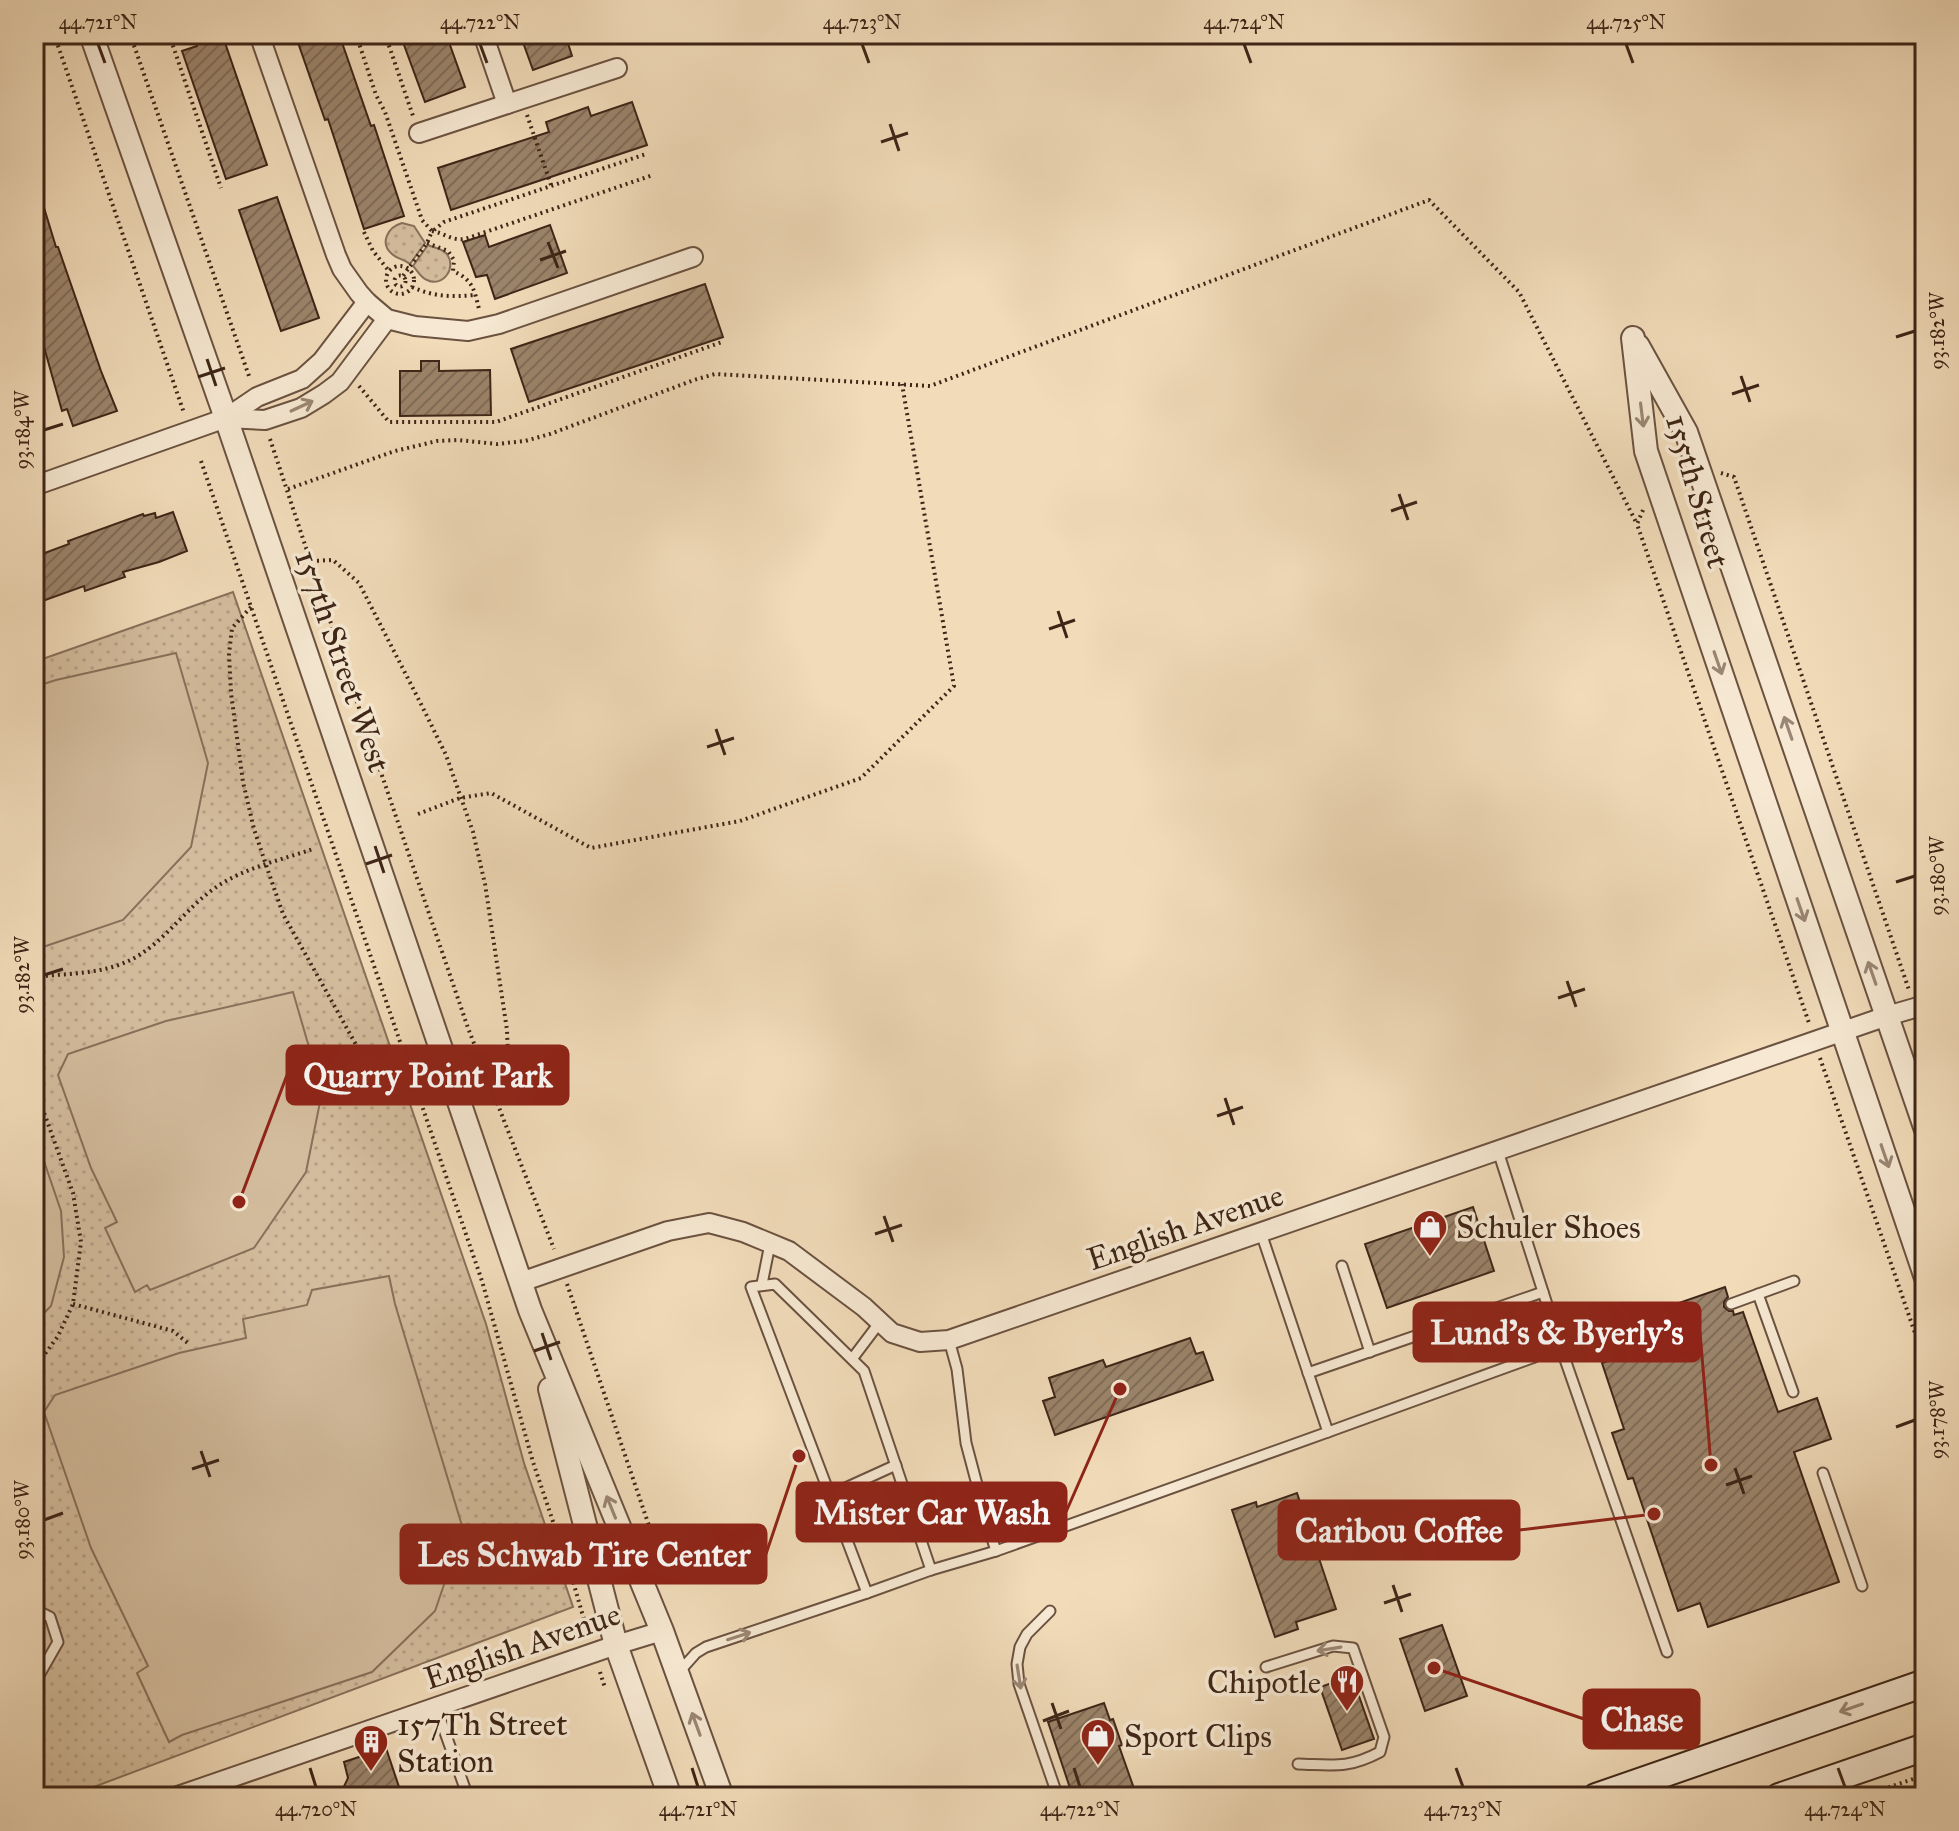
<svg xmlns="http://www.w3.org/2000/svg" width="1959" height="1831" viewBox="0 0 1959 1831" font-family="'IM FELL Great Primer',serif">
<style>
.park{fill:url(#park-dots);stroke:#88705a;stroke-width:2}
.pitch{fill:#d3bc9d;stroke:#88705a;stroke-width:2}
.building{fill:url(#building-hatch);stroke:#3e2517;stroke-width:2}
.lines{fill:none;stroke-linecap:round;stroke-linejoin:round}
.service-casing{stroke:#6b5240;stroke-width:13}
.minor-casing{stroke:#6b5240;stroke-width:22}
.tertiary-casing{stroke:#6b5240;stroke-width:26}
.secondary-casing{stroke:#3e2517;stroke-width:30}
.path{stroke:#3e2517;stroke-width:4;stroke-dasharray:2 4;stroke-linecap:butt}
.service{stroke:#f6e8d2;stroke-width:9}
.minor{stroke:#f6e8d2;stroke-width:18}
.tertiary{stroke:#f6e8d2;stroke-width:22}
.secondary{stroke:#f6e8d2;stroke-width:26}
.oneway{stroke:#9a8674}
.ticks{fill:none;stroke:#3e2517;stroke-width:3}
.labels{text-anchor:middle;stroke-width:7;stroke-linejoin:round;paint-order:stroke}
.street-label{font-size:32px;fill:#3e2517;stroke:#f6e8d2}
.poi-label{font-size:32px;fill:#3e2517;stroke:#f6e8d2;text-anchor:start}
.leader{fill:none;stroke:#8f2418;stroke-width:3}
.callout-dot{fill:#8f2418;stroke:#f6e8d2;stroke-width:3}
.callout{fill:#8f2418;stroke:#8f2418;stroke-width:3}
.callout-label{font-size:34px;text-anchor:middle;font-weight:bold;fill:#fff}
.neatline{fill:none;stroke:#3e2517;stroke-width:3}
.ticks-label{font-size:20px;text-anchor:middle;fill:#3e2517}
</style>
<defs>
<pattern id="park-dots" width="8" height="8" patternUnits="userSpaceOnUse" patternTransform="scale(2)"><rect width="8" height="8" fill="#d3bc9d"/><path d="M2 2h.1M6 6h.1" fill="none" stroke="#b6a186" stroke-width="1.8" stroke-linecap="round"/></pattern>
<pattern id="building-hatch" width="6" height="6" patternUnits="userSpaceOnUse" patternTransform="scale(2)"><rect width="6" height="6" fill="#9b846b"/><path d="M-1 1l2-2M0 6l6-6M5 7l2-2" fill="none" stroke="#806c57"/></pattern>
</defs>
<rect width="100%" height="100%" fill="#f1dbb9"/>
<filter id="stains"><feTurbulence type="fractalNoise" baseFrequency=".0025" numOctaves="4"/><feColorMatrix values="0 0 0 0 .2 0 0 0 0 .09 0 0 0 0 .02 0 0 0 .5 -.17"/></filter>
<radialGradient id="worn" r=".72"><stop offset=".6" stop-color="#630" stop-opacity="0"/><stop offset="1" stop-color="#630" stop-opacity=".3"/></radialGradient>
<g class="park">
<path d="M402,223l12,3 11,17 -15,21c-6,-5 -13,-5 -18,-10 -13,-11 -4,-27 10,-31z"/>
<path d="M428,245c6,3 13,3 18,8 12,14 -3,35 -19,27 -7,-3 -9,-9 -14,-14z"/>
<path d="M233,592l253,732 38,139 49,144 -506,190h-33v-1135z"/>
</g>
<g class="pitch">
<path d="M176,653l32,110 -17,84 -68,73 -89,30v-263l22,-7z"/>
<path d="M293,992l29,100 -16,80 -52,76 -104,42 -3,-5 -12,7 -30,-64 12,-6 -26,-54 -33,-93 10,-21 98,-33z"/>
<path d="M34,1132l27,79 3,46 -13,49 -17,17z"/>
<path d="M389,1276l6,28 68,225 -28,82 -63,61 -190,63 -13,7 -32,-69 11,-7 -57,-118 -47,-136 11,-17 124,-42 67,-15 -3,-19 64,-14 5,-15z"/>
</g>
<g class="building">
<path d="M205,34h17l45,131 -41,14 -44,-128 15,-5 -2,-9z"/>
<path d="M295,34h44l32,92 3,-1 30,91 -40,13 -36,-110 -3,1z"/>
<path d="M400,34h46l19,53 -40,15z"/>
<path d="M520,34h45l7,22 -39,14z"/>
<path d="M632,102l15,43 -196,65 -13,-42 111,-36 -3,-10 42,-15 3,9z"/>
<path d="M38,188l18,59h2l43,124 16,40 -44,15 -6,-17 -5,2 -18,-64h-2l-8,-23v-135z"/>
<path d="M277,197l42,121 -38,13 -42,-121z"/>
<path d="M550,225l17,48 -72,26 -8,-24 -11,2 -13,-35 22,-7 4,12z"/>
<path d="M705,284l18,53 -194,65 -18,-53z"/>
<path d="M421,361h18v10l51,-1 1,45 -91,1v-45h21z"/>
<path d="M173,512l14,39 -28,11 -36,10 2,5 -40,14 -1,-5 -50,18v-47l35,-13 -1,-3 75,-27 1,2 11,-3 1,5z"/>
<path d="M1473,1207l21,64 -107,37 -22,-64z"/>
<path d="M1725,1287l3,10 -4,5v5l5,4h4l1,4 9,-3 35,100 39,-14 14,41 -37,13 45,130 -131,45 -8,-24 -22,8 -45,-133 -5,1 -16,-46 12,-4 -22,-66 78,-27 -2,-5 4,-3 1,-6 -3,-4 -6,-1 -4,-11z"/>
<path d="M1190,1338l6,16 7,-2 10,28 -158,55 -12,-34 12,-4 -6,-19 54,-18 3,7z"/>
<path d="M1297,1493l39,116 -40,13 2,7 -23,8 -43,-127 24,-8 1,5z"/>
<path d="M1442,1625l25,71 -42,15 -25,-72z"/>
<path d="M1352,1676l22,63 -32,11 -22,-63z"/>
<path d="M1104,1703l6,17 3,-1 9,26 -3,1 18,51h-64l-25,-75z"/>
<path d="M386,1748l15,45 -11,4h-51l9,-19 -4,-16z"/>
</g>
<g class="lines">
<defs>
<g id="service">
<path d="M1342,1266l28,86"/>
<path d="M762,1284l8,-40"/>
<path d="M1758,1294l35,98"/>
<path d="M1731,1304l63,-23"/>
<path d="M1585,1326c13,4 18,8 29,12 19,7 44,-8 62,-14"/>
<path d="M949,1340l8,29 9,74 22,83 8,25"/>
<path d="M1560,1345l107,307"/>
<path d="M852,1359l28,-37"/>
<path d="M1308,1373l235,-81"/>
<path d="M1328,1432l204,-74 28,-13 -62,-194"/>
<path d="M1823,1473l39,113"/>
<path d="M830,1495l66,-30"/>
<path d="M867,1593l-116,-306 24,-3 89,87 67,199"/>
<path d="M34,1609l16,8 8,25 -24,42"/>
<path d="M1050,1611l-23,23 -7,13 -3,17 2,20 39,113"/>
<path d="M1266,1667l67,-21 20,2 31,89 -4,15c-32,17 -47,13 -82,12"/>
<path d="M679,1672l17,-19 10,-6 161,-54 64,-23 65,-19 332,-119 -67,-199"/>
<path d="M436,1707l32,90"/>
</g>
<g id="minor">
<path d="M259,34l77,221 6,14 17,24 8,9 20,17 28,7 53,5 31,-7 194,-67"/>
<path d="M483,34l24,70"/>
<path d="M419,133l198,-65"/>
<path d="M226,418l31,-21 45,-18 20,-18 45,-59"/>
<path d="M34,486l192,-68 39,2 36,-12 23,-14 16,-12 47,-63"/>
<path d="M521,1282l147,-51 41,-8 34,9 46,19 75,56 28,26 28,9 29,-2 938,-324 38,-11"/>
<path d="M175,1797l441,-152 46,-14"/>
</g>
<g id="tertiary">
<path d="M91,34l135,384 304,892 132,321 60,166"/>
<path d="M1633,338l13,113 279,824"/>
<path d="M1638,346l48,86 239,695"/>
<path d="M550,1389l66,256 54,152"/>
</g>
<g id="secondary">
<path d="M1596,1797l329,-114"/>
<path d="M1779,1797l146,-50"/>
</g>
</defs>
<use href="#service" class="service-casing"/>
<use href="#minor" class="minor-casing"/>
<use href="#tertiary" class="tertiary-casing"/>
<use href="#secondary" class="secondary-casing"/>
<g class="path">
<path d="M54,34l130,379"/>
<path d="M130,34l120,345"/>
<path d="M169,34l52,154"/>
<path d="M356,34l20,61 9,17 34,99 3,9 10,11 -5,12 -24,33"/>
<path d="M385,34l28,82"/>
<path d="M527,115l24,70"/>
<path d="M434,230l10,-8 202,-68"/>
<path d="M432,231c12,2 20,10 33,8l188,-64"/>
<path d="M364,232l9,19 16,20"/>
<path d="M427,243l21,8 6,9 -1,11c20,9 21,18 26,38"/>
<circle cx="400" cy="280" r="14"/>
<circle cx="400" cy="281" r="5.5"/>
<path d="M412,287c22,10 40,10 63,8"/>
<path d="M359,386l30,36h107l226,-80"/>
<path d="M270,439l88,266 110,323 86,221"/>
<path d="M201,461l281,820 51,181 39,116 17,59"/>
<path d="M1721,473l13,4 175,513"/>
<path d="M288,489l107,-38 42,-10 21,-1 39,4 28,-3 25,-7 144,-54 21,-6 215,12 499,-186 90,92 118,232"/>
<path d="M1643,510l-6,14 172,499"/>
<path d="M311,561l22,-1 26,23 62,121 25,51 27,77 12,52 22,146 1,28 -17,33"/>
<path d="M251,607l-19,21 -3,26 2,39 12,89 11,47 12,36 17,49 76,136 18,23 18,7 17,-1"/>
<path d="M418,814l42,-16 31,-5 100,55 149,-27 121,-43 93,-92 -52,-302"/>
<path d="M34,977c34,-4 71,-2 102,-20 31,-18 50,-49 79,-69 28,-20 66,-28 98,-39"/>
<path d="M1820,1058l105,304"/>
<path d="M34,1085l39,108 8,49 -8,62 -15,32 -24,33"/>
<path d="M567,1284l98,289"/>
<path d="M73,1304l100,27 16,13"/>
<path d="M600,1672l5,16"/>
<path d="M1860,1797l65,-22"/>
</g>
<use href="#service" class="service"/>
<use href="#minor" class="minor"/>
<use href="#tertiary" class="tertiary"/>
<use href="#secondary" class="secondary"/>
</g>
<defs><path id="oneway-shaft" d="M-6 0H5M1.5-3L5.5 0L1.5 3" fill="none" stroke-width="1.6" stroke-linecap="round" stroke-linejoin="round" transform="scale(2)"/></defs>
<g class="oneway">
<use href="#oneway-shaft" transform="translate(302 406) rotate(-25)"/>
<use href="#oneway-shaft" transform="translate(1642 415) rotate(83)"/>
<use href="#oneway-shaft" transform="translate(1718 663) rotate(71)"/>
<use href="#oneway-shaft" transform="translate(1788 728) rotate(-109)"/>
<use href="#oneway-shaft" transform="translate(1801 910) rotate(71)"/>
<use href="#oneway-shaft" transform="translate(1872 973) rotate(-109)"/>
<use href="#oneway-shaft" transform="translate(1885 1156) rotate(71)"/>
<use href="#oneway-shaft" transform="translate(611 1507) rotate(-112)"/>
<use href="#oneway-shaft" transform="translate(739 1636) rotate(-18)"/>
<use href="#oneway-shaft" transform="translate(1329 1649) rotate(171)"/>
<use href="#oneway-shaft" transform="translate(1019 1677) rotate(81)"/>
<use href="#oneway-shaft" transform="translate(1851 1708) rotate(161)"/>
<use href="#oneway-shaft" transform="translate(696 1724) rotate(-110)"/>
</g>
<path class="ticks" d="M98,44l7,19M480,44l7,19M862,44l7,19M1244,44l7,19M1626,44l7,19M890,124l9,27M881,142l27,-9M548,242l10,26M540,260l26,-9M1896,337l19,-6M207,359l9,27M1741,376l9,26M198,377l27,-9M1732,394l27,-9M44,430l19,-6M1399,494l9,26M1391,511l26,-9M1058,611l9,27M1049,629l26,-9M716,729l9,26M707,747l27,-9M375,846l9,27M366,864l26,-9M1896,882l19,-6M44,975l19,-6M1567,981l9,26M1558,998l27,-9M1225,1098l9,27M1217,1116l26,-9M884,1216l9,26M875,1234l27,-9M542,1333l9,27M534,1351l26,-9M1896,1427l19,-7M201,1451l9,26M1735,1468l9,26M192,1469l27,-9M1726,1485l26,-9M44,1520l19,-7M1393,1585l9,27M1384,1603l27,-9M1052,1703l9,26M1043,1721l26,-10M310,1768l6,19M692,1768l6,19M1074,1768l6,19M1456,1768l7,19M1838,1768l7,19"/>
<defs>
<symbol id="shop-pin" viewBox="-11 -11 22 30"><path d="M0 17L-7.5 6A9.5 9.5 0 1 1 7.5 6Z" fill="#8f2418" stroke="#f6e8d2"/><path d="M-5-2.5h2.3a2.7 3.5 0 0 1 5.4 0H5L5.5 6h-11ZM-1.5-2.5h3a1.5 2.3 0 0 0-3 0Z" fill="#fff"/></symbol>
<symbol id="restaurant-pin" viewBox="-11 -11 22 30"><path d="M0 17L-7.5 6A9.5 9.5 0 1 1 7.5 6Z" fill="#8f2418" stroke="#f6e8d2"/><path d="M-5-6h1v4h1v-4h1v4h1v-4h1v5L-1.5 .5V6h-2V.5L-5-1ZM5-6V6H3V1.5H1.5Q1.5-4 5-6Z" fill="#fff"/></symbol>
<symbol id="building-pin" viewBox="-11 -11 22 30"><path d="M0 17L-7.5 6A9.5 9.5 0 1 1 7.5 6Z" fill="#8f2418" stroke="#f6e8d2"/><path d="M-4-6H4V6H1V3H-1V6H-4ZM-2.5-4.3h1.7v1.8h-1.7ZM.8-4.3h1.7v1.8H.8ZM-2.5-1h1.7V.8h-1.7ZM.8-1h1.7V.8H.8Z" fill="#fff"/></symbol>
</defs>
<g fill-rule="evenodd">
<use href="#shop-pin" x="1410" y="1207" width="40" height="54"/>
<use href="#restaurant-pin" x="1327" y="1662" width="40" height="54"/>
<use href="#shop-pin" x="1078" y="1716" width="40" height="54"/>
<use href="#building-pin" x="351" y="1722" width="40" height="54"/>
</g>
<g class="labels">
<g class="street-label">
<text transform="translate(1698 491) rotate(74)" y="11">155th Street</text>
<text transform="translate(343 661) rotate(71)" y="11">157th Street West</text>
<text transform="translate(1185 1227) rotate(-19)" y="11">English Avenue</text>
<text transform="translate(522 1646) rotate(-19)" y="11">English Avenue</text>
</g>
<g class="poi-label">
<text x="1456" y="1238">Schuler Shoes</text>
<text x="1321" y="1693" text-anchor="end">Chipotle</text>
<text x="397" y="1735">157Th Street<tspan x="397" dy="37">Station</tspan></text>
<text x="1124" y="1747">Sport Clips</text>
</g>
</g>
<path class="leader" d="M239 1202L287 1075M1711 1465L1700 1332M1120 1389L1066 1512M1654 1514L1519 1530M799 1456L766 1554M1434 1668L1584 1719"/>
<g class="callout-dot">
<circle cx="239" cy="1202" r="8"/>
<circle cx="1711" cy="1465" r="8"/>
<circle cx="1120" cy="1389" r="8"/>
<circle cx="1654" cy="1514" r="8"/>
<circle cx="799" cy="1456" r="8"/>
<circle cx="1434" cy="1668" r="8"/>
</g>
<g class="callout">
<rect x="287" y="1046" width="281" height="58" rx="8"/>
<rect x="1414" y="1303" width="286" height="58" rx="8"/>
<rect x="797" y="1483" width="269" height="58" rx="8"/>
<rect x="1279" y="1501" width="240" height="58" rx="8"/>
<rect x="401" y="1525" width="365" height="58" rx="8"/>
<rect x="1584" y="1690" width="115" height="58" rx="8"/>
</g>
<g class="callout-label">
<text x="428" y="1087">Quarry Point Park</text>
<text x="1557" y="1344">Lund's &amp; Byerly's</text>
<text x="932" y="1524">Mister Car Wash</text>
<text x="1399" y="1542">Caribou Coffee</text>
<text x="584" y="1566">Les Schwab Tire Center</text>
<text x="1642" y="1731">Chase</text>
</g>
<rect width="1959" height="1831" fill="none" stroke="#f1dbb9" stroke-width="88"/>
<rect x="44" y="44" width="1871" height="1743" class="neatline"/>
<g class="ticks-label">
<text x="98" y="29">44.721°N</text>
<text x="480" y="29">44.722°N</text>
<text x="862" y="29">44.723°N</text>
<text x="1244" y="29">44.724°N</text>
<text x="1626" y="29">44.725°N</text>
<text transform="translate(1937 331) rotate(-90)" y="7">93.182°W</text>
<text transform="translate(22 430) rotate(-90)" y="7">93.184°W</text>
<text transform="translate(1937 876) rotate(-90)" y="7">93.180°W</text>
<text transform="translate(22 975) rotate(-90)" y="7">93.182°W</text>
<text transform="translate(1937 1420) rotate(-90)" y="7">93.178°W</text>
<text transform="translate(22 1520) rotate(-90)" y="7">93.180°W</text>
<text x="316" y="1816">44.720°N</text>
<text x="698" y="1816">44.721°N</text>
<text x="1080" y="1816">44.722°N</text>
<text x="1463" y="1816">44.723°N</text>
<text x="1845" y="1816">44.724°N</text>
</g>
<rect width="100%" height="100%" filter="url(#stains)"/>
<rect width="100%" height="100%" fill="url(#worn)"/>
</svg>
